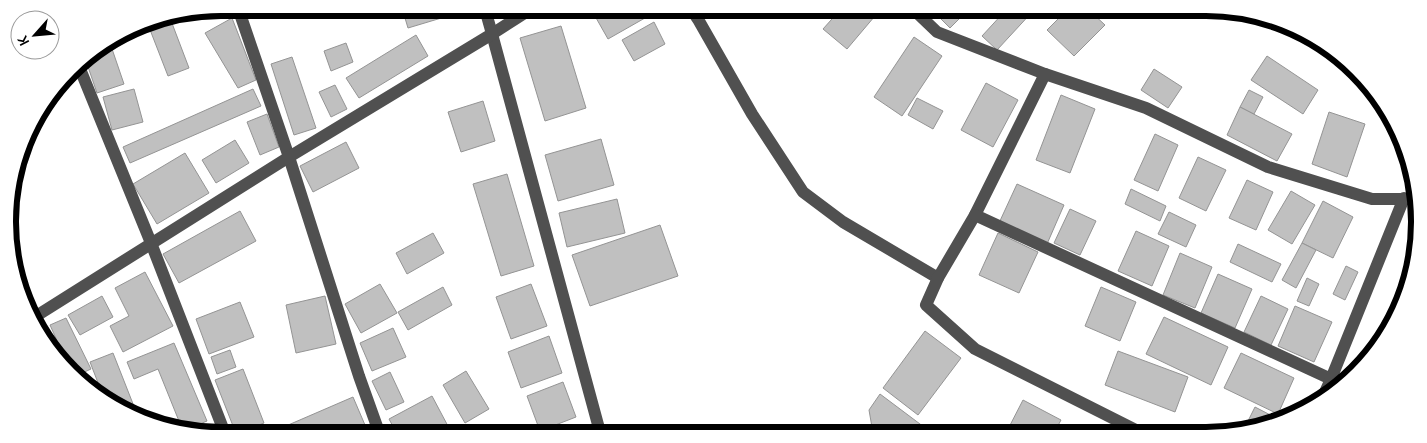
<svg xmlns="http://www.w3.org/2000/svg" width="1427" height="443" viewBox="0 0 1427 443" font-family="Cabin,sans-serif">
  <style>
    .building { fill: #c0c0c0; stroke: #949494 }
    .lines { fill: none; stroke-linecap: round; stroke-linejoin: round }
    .minor { stroke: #505050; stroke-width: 12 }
    .rim { fill: none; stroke: #000; stroke-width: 6 }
  </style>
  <rect width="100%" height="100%" fill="#fff"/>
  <!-- building -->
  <g class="building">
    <path d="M402,8L468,9V10L408,28Z"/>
    <path d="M591,9H649L652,14L608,39Z"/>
    <path d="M840,10H880L847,49L823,29Z"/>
    <path d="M932,10L962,11L965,13L950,28Z"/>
    <path d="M1005,11H1033L997,50L982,36Z"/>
    <path d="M1066,11H1090L1105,25L1074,56L1047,30Z"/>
    <path d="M170,18L189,68L168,76L147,22Z"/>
    <path d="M232,18L256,80L238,88L205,33Z"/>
    <path d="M654,22L665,44L634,61L622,40Z"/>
    <path d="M561,26L586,108L545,121L520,38Z"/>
    <path d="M416,35L428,56L359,98L346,78Z"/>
    <path d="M914,37L942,56L902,116L874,97Z"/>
    <path d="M110,43L124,84L97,93L85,58Z"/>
    <path d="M346,43L353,62L331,71L324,51Z"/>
    <path d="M1267,56L1318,90L1303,114L1251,80Z"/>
    <path d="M292,57L316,128L294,135L271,64Z"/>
    <path d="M1154,69L1182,87L1168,108L1141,90Z"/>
    <path d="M986,83L1018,100L993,147L961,130Z"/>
    <path d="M335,85L347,109L331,117L319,92Z"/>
    <path d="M134,89L143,122L112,130L103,97Z"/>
    <path d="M253,89L261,106L130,163L123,147Z"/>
    <path d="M1249,90L1263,97L1254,114L1240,107Z"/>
    <path d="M1061,95L1095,109L1070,173L1036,160Z"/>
    <path d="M917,98L943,111L933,129L908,115Z"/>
    <path d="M483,101L495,141L461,152L448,112Z"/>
    <path d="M1240,107L1292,134L1277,161L1227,135Z"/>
    <path d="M1329,112L1365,124L1347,177L1312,164Z"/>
    <path d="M267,114L279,147L260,155L247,122Z"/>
    <path d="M1155,134L1178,145L1158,191L1134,180Z"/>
    <path d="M601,139L614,185L558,201L545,155Z"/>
    <path d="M235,140L249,163L216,183L202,160Z"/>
    <path d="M346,142L359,168L313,192L300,166Z"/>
    <path d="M185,153L209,193L157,224L133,184Z"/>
    <path d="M1198,157L1226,170L1206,211L1179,198Z"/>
    <path d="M507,174L534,266L501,276L473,184Z"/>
    <path d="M1247,180L1273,192L1256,230L1229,218Z"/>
    <path d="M1017,184L1064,205L1047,244L999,223Z"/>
    <path d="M1131,189L1166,206L1160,221L1125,204Z"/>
    <path d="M1291,191L1315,205L1292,244L1268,230Z"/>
    <path d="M617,199L625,233L567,247L559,213Z"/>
    <path d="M1323,201L1353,217L1333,258L1302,243Z"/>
    <path d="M1070,209L1096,221L1080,255L1054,243Z"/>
    <path d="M240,211L256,241L179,283L163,254Z"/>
    <path d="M1169,212L1196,225L1186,247L1158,234Z"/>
    <path d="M660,225L678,276L590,306L572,255Z"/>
    <path d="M1136,231L1169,246L1152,286L1118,271Z"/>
    <path d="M433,233L444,253L407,274L396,253Z"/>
    <path d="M998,233L1038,252L1019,293L979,275Z"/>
    <path d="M1302,243L1316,250L1296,288L1282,280Z"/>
    <path d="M1238,244L1281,264L1272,282L1230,262Z"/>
    <path d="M1180,253L1212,267L1195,308L1163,295Z"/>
    <path d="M1346,266L1358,272L1345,300L1333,294Z"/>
    <path d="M145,272L173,326L123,352L110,326L129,316L115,288Z"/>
    <path d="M1218,274L1252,289L1235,328L1201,313Z"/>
    <path d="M1307,278L1319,284L1309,306L1297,301Z"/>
    <path d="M380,284L397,313L361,333L345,304Z"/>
    <path d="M531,284L547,326L511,339L496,297Z"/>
    <path d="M443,287L452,305L408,330L398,312Z"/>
    <path d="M1101,287L1136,302L1120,341L1085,326Z"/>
    <path d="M102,296L113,317L80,335L68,315Z"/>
    <path d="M325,296L336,344L296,353L286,305Z"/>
    <path d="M1261,296L1288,309L1271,345L1244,332Z"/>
    <path d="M240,302L254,337L209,354L196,319Z"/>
    <path d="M1295,306L1332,322L1314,362L1278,346Z"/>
    <path d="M1164,317L1228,347L1211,385L1146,354Z"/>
    <path d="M66,318L91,369L78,375L68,365L50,325Z"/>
    <path d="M393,328L406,357L372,371L360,343Z"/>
    <path d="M925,331L961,358L918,415L883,388Z"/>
    <path d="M549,336L562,373L521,388L508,352Z"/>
    <path d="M174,343L207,421L183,431L158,369L134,379L127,362Z"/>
    <path d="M230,350L236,367L217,374L211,357Z"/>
    <path d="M1118,351L1188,377L1175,412L1105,385Z"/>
    <path d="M113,353L137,414L105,401L90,362Z"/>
    <path d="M1241,353L1294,378L1278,414L1224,388Z"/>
    <path d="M243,369L264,423L244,431H235L215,380Z"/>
    <path d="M466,371L489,409L465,423L443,385Z"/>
    <path d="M390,372L404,402L386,410L372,381Z"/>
    <path d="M563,382L576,417L540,431L527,396Z"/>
    <path d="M880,394L932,433H873L869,410Z"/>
    <path d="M432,396L449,428L442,432H396L389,419Z"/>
    <path d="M353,397L368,432H272Z"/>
    <path d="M1023,400L1061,420L1054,433H1006Z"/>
    <path d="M1255,407L1280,420L1243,431Z"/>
  </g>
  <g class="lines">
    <!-- minor -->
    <g class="minor">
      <path d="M238,8L289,157L359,376L379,432"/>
      <path d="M531,9L492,34L600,432"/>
      <path d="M691,9L699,21L752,114L803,192L843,222L938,278"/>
      <path d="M914,10L937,32L1045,74L1146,108L1268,167L1372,199H1415"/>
      <path d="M78,64L151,243L224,431"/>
      <path d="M1045,74L975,215L938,278L926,305L975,349L1142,433"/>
      <path d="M975,215L1331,379"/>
      <path d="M33,318L289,157L492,34L485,9"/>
      <path d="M1322,399L1331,379L1404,198"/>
    </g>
  </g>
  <!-- crop -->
  <path d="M0 0H1427V443H0ZM221 16H1206A205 205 0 0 1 1411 221V222A205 205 0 0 1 1206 427H221A205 205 0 0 1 16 222V221A205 205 0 0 1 221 16Z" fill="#fff" fill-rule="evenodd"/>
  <path class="rim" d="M221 16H1206A205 205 0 0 1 1411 221V222A205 205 0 0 1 1206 427H221A205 205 0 0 1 16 222V221A205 205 0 0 1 221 16Z"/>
  <!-- north arrow -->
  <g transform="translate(35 35) rotate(243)"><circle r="24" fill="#ffffff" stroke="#999999"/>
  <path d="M0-4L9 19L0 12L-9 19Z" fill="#000000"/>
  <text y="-8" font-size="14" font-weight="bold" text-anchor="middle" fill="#000000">K</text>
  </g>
</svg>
